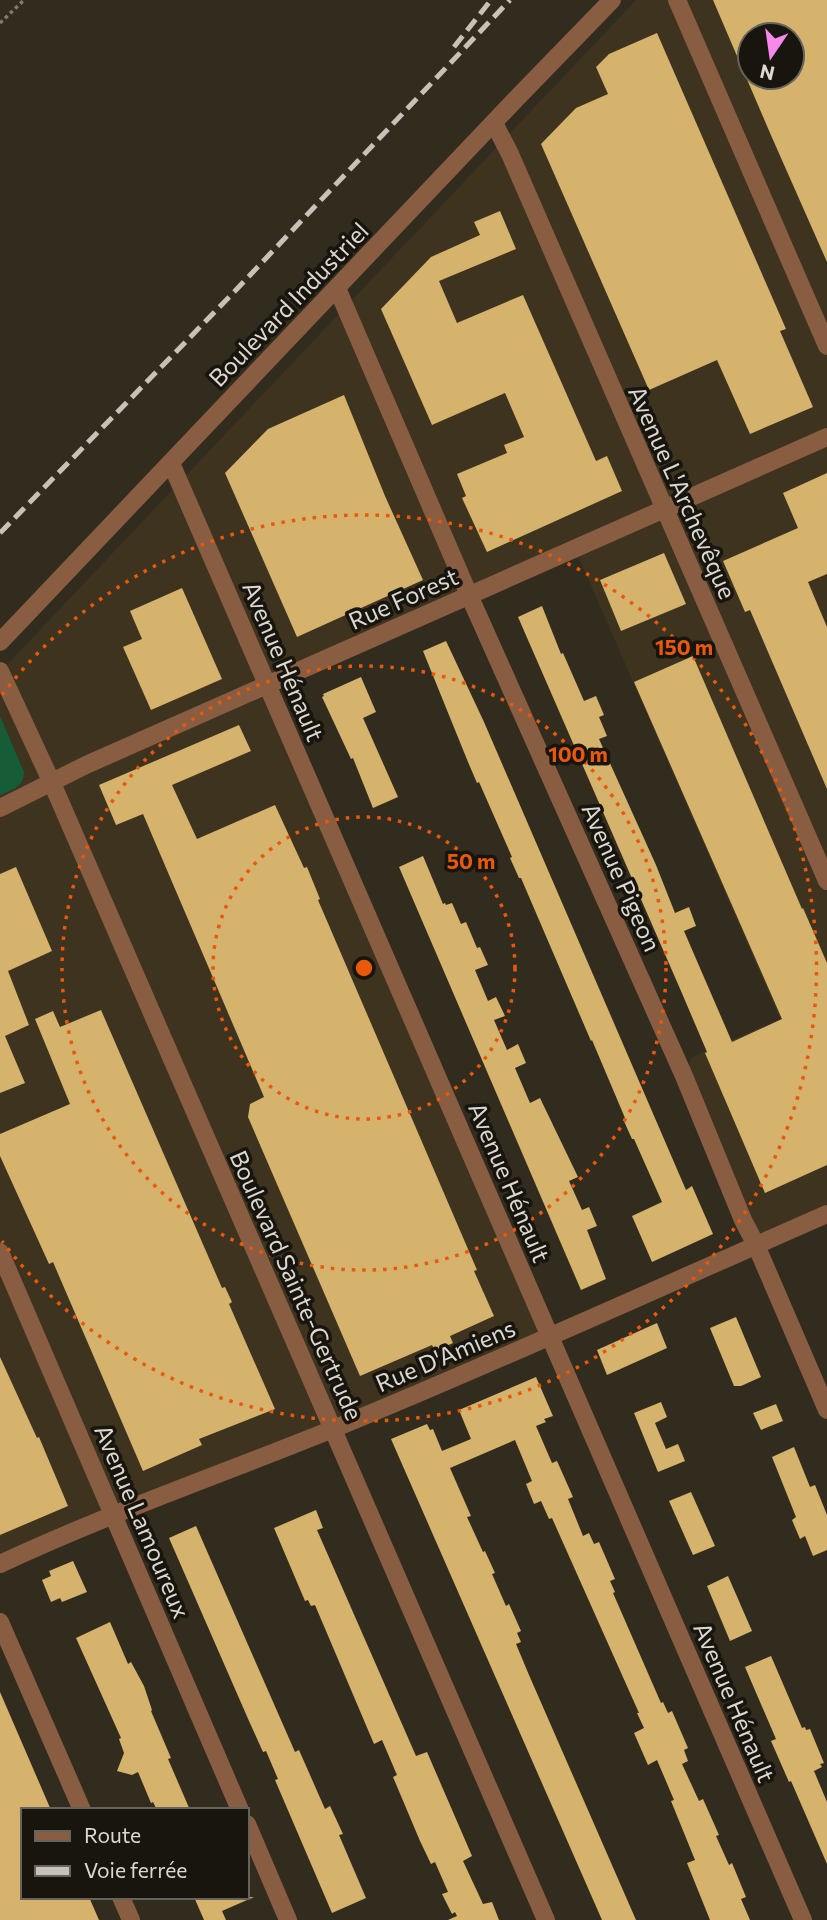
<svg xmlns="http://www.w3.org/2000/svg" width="827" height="1920" viewBox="0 0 827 1920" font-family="Commissioner,sans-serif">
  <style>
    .built { fill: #3d331f; fill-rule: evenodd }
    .green { fill: #155c37 }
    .building { fill: #d5b36d; fill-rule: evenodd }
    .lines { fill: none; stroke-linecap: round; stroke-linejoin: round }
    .path { stroke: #817b70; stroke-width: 3.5; stroke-dasharray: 3.5 3.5; stroke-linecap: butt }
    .minor { stroke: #895d41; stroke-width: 18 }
    .tertiary { stroke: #895d41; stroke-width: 18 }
    .rail { stroke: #c7c2b9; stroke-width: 5; stroke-dasharray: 14 7; stroke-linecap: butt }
    .ring { fill: none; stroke: #e8590c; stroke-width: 3.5; stroke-dasharray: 3.5 7 }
    .labels { text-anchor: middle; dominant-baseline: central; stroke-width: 7; stroke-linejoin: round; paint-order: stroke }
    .street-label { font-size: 24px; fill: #ddd8d0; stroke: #17150e }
    .centre { fill: #e8590c; stroke: #17150e; stroke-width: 3.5 }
    .ring-label { font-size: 21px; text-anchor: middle; font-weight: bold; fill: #e8590c; stroke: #17150e; stroke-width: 7; stroke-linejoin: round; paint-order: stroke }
  </style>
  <rect width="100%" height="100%" fill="#322c1e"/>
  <!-- built -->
  <path class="built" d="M636,0H827V1214L756,1245L684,1076L692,1057L780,1019L575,549L268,686L550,1337L0,1565V672ZM750,35H792V77H750Z"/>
  <!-- green -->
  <path class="green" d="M0,716L24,772C24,787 12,790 0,795Z"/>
  <!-- building -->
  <g class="building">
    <path d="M713,0H827V262L770,133ZM750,35H792V77H750Z"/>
    <path d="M657,33L786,329L780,331L813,407L750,434L717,360L649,390L541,144L576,108L608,94L596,67L609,54Z"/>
    <path d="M500,211L516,249L439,281L457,323L523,295L596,461L607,456L622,491L487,552L462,498L466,496L457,474L507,453L504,445L524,437L505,393L432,425L381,309L431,257L480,235L474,222Z"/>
    <path d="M344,395L385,496L423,580L297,637L225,473L268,429Z"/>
    <path d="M827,473V574L808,582L827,627V789L750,610L745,612L723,561L798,528L783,493Z"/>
    <path d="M664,553L686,604L621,631L600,580Z"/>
    <path d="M182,588L222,679L151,710L123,647L142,639L130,611Z"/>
    <path d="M542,606L561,654L563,653L584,701L596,696L604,715L599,717L607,736L599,739L656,865L675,913L689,907L696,926L684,931L732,1042L782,1019L634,682L693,656L802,909L803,908L827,963V1165L765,1193L705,1053L707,1052L681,991L518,617Z"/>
    <path d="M446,641L484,722L686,1190L692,1186L713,1234L652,1262L632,1216L662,1202L634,1139H632L623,1119L625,1118L592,1040L591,1041L521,878H519L510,858L512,857L479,782L477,783L468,762L423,651Z"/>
    <path d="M361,677L376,712L363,718L398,797L373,808L353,758L351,759L322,697L324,696L323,694Z"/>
    <path d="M239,725L251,751L172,785L197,839L275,805L304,868L307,867L320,899L318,900L477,1270L474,1271L494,1316L450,1336L453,1343L435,1351L432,1345L360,1376L248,1117L250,1104L264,1097L143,814L116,825L99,785Z"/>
    <path d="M423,856L443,904L445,903L446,905L452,903L461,924L466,922L477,948L480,947L488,965L475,970L488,1001L496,997L505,1016L494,1020L507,1050L518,1044L526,1063L515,1068L530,1103L540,1098L578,1177L569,1181L582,1210L589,1207L597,1226L587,1230L606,1279L581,1290L399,867Z"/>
    <path d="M16,867L52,951L8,971L29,1025L5,1036L25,1083L0,1093V874Z"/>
    <path d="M101,1010L222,1288L225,1287L232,1302L229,1304L275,1409L199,1439L202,1445L143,1471L53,1262L49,1264L0,1156V1134L70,1104L35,1019L53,1011L60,1027Z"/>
    <path d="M736,1317L761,1377L741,1386H734L710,1328Z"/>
    <path d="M657,1323L667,1348L607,1375L597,1350Z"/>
    <path d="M0,1357L37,1438L39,1437L68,1506L0,1535Z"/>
    <path d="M536,1377L553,1416L544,1419L546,1422L536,1426L552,1463L557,1461L573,1497L568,1499L583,1536L589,1533L594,1544L599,1542L615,1579L610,1581L615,1592L613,1593L661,1703L663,1702L668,1713L672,1711L688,1748L684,1750L688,1761L682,1764L699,1801L703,1799L719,1835L716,1836L729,1865L732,1863L746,1897L741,1899L750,1920H710L687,1863L695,1860L671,1801L674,1800L657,1760L648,1765L634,1733L644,1728L637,1713H639L552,1518L549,1519L541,1501L534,1504L526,1484L532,1481L515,1440L450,1468L471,1516L467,1517L483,1552L485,1551L495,1573L492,1574L506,1606L509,1604L521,1631L517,1633L521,1642L516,1644L529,1675L636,1920H602L391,1439L427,1424L430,1430L433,1429L442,1451L471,1439L459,1410Z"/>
    <path d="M661,1402L667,1417L655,1423L666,1449L678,1444L685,1461L658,1472L634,1413Z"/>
    <path d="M776,1404L783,1421L761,1430L753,1413Z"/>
    <path d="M794,1447L810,1487L815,1485L827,1515V1550L813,1556L805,1536L800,1539L792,1520L796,1517L772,1457Z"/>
    <path d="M691,1492L715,1546L693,1555L669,1501Z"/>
    <path d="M316,1510L323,1528L317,1530L416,1756L427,1752L472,1856L463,1861L483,1904L492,1902L499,1920H448L457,1916L455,1912L452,1914L442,1894L448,1892L435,1862L431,1864L420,1841L393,1777L397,1775L382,1740L374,1744L315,1605L311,1606L308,1600L305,1601L274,1528Z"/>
    <path d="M196,1526L295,1752L299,1750L325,1809L330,1806L343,1834L339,1835L366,1898L332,1913L275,1780L278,1779L266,1751L263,1752L249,1721L169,1538Z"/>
    <path d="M73,1561L87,1592L62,1602L60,1598L51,1602L42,1580L51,1576L49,1571Z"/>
    <path d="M728,1576L752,1631L730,1641L707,1586Z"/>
    <path d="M110,1622L128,1664L131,1662L144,1686L152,1710L151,1711L171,1758L168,1759L190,1810H157L153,1802L151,1803L138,1772L132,1775L117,1771L124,1753L119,1739L121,1738L76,1638Z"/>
    <path d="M771,1656L802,1728L805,1727L806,1730L810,1729L824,1763L820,1764L822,1767L814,1771L827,1802V1864L791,1781L789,1782L771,1741L776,1739L745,1667Z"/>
    <path d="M0,1692L51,1810H23V1897H89L99,1920H0Z"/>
    <path d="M194,1897H254L222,1911L226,1920H204Z"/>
  </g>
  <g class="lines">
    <!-- path -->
    <path class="path" d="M0,23L24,0"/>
    <!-- minor -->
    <g class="minor">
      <path d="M677,0L827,346"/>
      <path d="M494,123L510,154L827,881"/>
      <path d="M337,288L469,595L684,1076L743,1220L756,1245L827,1410"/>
      <path d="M171,463L803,1920"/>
      <path d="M0,671L52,783L546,1920"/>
      <path d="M0,808L86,765L827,437"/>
      <path d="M0,1252L240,1810"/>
      <path d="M0,1564C109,1513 222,1474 333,1429C499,1361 663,1286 827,1214"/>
      <path d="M0,1622L82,1810"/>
      <path d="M247,1824L288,1920"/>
      <path d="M121,1897L131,1920"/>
    </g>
    <!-- tertiary -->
    <path class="tertiary" d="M0,642L515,100L612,0"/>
    <!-- rail -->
    <g class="rail">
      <path d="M454,47L491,0"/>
      <path d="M0,533L235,291L510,0"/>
    </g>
  </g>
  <!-- distance rings -->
  <g class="ring">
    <circle cx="364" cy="968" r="151"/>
    <circle cx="364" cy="968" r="302"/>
    <path d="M2 695A453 453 0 1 1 2 1241"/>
  </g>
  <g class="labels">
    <!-- street labels -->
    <g class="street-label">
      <text transform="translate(288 304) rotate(-46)">Boulevard Industriel</text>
      <text transform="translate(683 492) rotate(66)">Avenue L'Archevêque</text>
      <text transform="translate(403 598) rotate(-24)">Rue Forest</text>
      <text transform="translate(284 661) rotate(67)">Avenue Hénault</text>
      <text transform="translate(622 877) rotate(66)">Avenue Pigeon</text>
      <text transform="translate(510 1182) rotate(67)">Avenue Hénault</text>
      <text transform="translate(297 1285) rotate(66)">Boulevard Sainte-Gertrude</text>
      <text transform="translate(445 1355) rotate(-23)">Rue D'Amiens</text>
      <text transform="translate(143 1521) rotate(67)">Avenue Lamoureux</text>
      <text transform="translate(735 1702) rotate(67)">Avenue Hénault</text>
    </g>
  </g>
  <circle cx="364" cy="968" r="10" class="centre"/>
  <g class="ring-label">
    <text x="684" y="655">150 m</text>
    <text x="578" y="762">100 m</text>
    <text x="471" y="869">50 m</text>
  </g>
  <!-- legend -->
  <rect x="21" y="1808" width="228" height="91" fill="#17150e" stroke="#66635c" stroke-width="2"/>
  <rect x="35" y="1831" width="35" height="10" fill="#895d41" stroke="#66635c" stroke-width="2"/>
  <text x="84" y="1843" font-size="21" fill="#ddd8d0">Route</text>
  <rect x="35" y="1866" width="35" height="10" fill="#c7c2b9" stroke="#66635c" stroke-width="2"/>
  <text x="84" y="1878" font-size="21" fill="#ddd8d0">Voie ferrée</text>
  <!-- north arrow -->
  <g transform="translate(771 56) rotate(193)"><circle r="33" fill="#17150e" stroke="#66635c" stroke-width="2"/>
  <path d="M0-5L12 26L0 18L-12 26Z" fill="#f788ec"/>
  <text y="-10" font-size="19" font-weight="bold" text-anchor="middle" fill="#ddd8d0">N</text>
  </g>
</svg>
